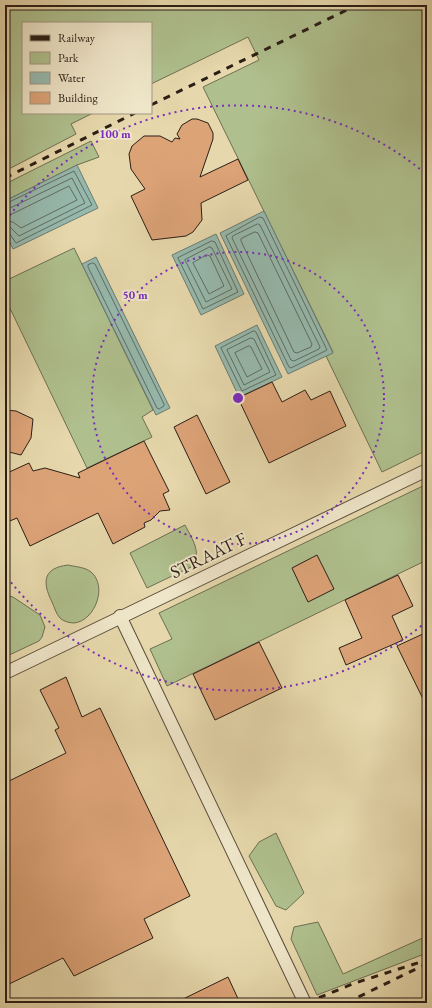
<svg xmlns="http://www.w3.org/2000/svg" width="432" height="1008" viewBox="0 0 432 1008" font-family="'EB Garamond',serif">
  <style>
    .green { fill: #afc08e; stroke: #6d6f52 }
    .water { fill: #96b9ad; stroke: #6b7b71 }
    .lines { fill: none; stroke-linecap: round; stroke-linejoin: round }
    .shore { stroke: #606c62; stroke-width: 1 }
    .building { fill: #dca377; stroke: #2b1e16 }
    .service-casing { stroke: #5a4c3c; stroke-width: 14 }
    .service { stroke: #efe6c9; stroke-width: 12 }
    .rail { stroke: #2b1e16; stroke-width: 3; stroke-dasharray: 7 7; stroke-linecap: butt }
    .ring { fill: none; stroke: #7b2cbf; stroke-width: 2; stroke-dasharray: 2 4 }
    .labels { text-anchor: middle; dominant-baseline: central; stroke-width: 4; stroke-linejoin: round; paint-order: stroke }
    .street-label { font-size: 18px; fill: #2b1e16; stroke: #efe6c9 }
    .centre { fill: #7b2cbf; stroke: #efe6c9; stroke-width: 2 }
    .ring-label { font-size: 12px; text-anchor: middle; font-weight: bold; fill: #7b2cbf; stroke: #efe6c9; stroke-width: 4; stroke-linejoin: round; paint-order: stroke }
  </style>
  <rect width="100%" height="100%" fill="#e6d8ac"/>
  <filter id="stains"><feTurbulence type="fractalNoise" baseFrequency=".005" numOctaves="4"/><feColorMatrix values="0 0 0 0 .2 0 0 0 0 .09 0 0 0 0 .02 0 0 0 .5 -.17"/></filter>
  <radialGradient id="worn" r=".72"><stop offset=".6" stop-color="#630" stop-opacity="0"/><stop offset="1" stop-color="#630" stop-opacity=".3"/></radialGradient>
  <!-- green -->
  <g class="green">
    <path d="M5,5H427V450L382,472L326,356L333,352L203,87L259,60L248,37L151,84V23H23V113H93L71,124L76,134L5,171Z"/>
    <path d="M91,141L99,157L77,165L5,201V184Z"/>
    <path d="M74,248L153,410L142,417L152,437L87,468L5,298V281Z"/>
    <path d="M427,484V560L167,686L150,649L172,639L159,613Z"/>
    <path d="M185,525C192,539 203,553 191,567L147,588L130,553Z"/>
    <path d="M68,565C76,567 85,567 91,572C108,586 95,621 74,623C69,623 63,621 60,618C56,614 54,606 52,602C42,582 43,568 68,565Z"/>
    <path d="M5,595L13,597L40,615L45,627L42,637L39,641L5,657Z"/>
    <path d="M276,833L304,893L286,910L276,906L249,856L259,842Z"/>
    <path d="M318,922L343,974L427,936V953L317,995L291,939L294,927Z"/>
  </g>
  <!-- water -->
  <g class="water">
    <path d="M77,165L98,208L13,249L5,232V201Z"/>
    <path d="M264,211L333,353L288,374L220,233Z"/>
    <path d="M216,234L244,294L201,315L172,255Z"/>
    <path d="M96,257L170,408L156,415L82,264Z"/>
    <path d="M257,325L282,377L239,397L215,346Z"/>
  </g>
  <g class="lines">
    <!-- shore -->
    <g class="shore">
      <path d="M5,204L74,171L92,205L16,243L9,233L5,232"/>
      <path d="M5,209L10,208L72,178L85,203L19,236L11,228L5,227"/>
      <path d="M5,215L12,214L69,186L77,200L21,228L13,222L5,221"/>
      <path d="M260,217L263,218L327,350L291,368L289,367L226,236Z"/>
      <path d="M258,224L260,225L320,347L319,349L294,361L291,360L232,238L233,236Z"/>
      <path d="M255,232L258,233L312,344L311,347L297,353L294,352L241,241V239Z"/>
      <path d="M212,241L215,242L238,292L203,309L178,258Z"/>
      <path d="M210,247L212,248L232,289L206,302L185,260Z"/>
      <path d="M207,255L210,256L224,286L209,294L193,263Z"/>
      <path d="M93,263L95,264L164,404V406L159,409L157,408L88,267V265Z"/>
      <path d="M254,331L256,332L276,375L242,391L221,348Z"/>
      <path d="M251,338L254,339L270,372L244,385L227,350Z"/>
      <path d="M249,346L251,347L262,369L247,377L235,353Z"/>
    </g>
  </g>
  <!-- building -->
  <g class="building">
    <path d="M192,119H197L208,123L213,133V139L200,177L238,159L248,180L201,203L202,220L193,232L186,236L152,240L131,196L145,189L131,169L129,154L132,146L144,136H160L172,142L175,138L180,139L177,134L182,125Z"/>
    <path d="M272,382L282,402L305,390L311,400L330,391L346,426L269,463L238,398Z"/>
    <path d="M5,410L16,411L33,419L31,438L21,455L5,451Z"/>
    <path d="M197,415L230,482L206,494L174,427Z"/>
    <path d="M144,441L169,491L163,494L170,510L160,511L151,520L144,523L145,527L113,544L98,513L30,546L17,518L5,523V474L29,463L33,471L45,468L80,478L78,473Z"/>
    <path d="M317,555L334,589L308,602L292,568Z"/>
    <path d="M398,575L413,606L392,616L403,640L346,665L339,648L362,638L345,600Z"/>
    <path d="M427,632V707L397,646Z"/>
    <path d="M259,642L282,688L215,720L193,674Z"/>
    <path d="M66,677L82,717L100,708L190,896L144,919L153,938L74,976L63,958L5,986V783L66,753L55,730L59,728L40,690Z"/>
    <path d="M228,977L240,1003H175Z"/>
  </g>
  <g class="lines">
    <defs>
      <g id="service">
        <path d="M120,616L305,1003"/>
        <path d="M5,673L427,470"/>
      </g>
    </defs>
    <!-- service casing -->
    <use href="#service" class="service-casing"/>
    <!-- service -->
    <use href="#service" class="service"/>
    <!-- rail -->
    <g class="rail">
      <path d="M151,105L357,5"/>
      <path d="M5,178L135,113"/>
      <path d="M306,1003L355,983L427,960"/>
      <path d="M346,1003L422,966"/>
    </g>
  </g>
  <!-- distance rings -->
  <g class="ring">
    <circle cx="238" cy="398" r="146"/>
    <path d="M426 622A292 292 0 0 1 6 576M6 220A292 292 0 0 1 426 174"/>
  </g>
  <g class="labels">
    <!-- street labels -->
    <g class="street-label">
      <text transform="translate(208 555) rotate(-26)">STRAAT F</text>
    </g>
  </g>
  <circle cx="238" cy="398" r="6" class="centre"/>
  <g class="ring-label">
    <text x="115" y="138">100 m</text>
    <text x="135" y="299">50 m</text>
  </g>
  <!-- margin -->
  <rect width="432" height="1008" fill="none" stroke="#e6d8ac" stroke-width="20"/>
  <rect x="6" y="6" width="420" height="996" fill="none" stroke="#2b1e16" stroke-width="2"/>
  <rect x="10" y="10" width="412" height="988" fill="none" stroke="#2b1e16"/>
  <!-- legend -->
  <rect x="22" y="22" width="130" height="92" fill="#efe6c9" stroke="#a19681"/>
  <rect x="30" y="35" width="20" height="6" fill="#2b1e16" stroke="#a19681"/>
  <text x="58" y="42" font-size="12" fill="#2b1e16">Railway</text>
  <rect x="30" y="52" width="20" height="12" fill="#afc08e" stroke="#a19681"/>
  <text x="58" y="62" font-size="12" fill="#2b1e16">Park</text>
  <rect x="30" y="72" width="20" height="12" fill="#96b9ad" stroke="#a19681"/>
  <text x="58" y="82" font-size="12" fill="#2b1e16">Water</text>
  <rect x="30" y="92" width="20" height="12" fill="#dca377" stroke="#a19681"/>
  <text x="58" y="102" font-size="12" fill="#2b1e16">Building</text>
  <rect width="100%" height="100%" filter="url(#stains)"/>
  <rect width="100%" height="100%" fill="url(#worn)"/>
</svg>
